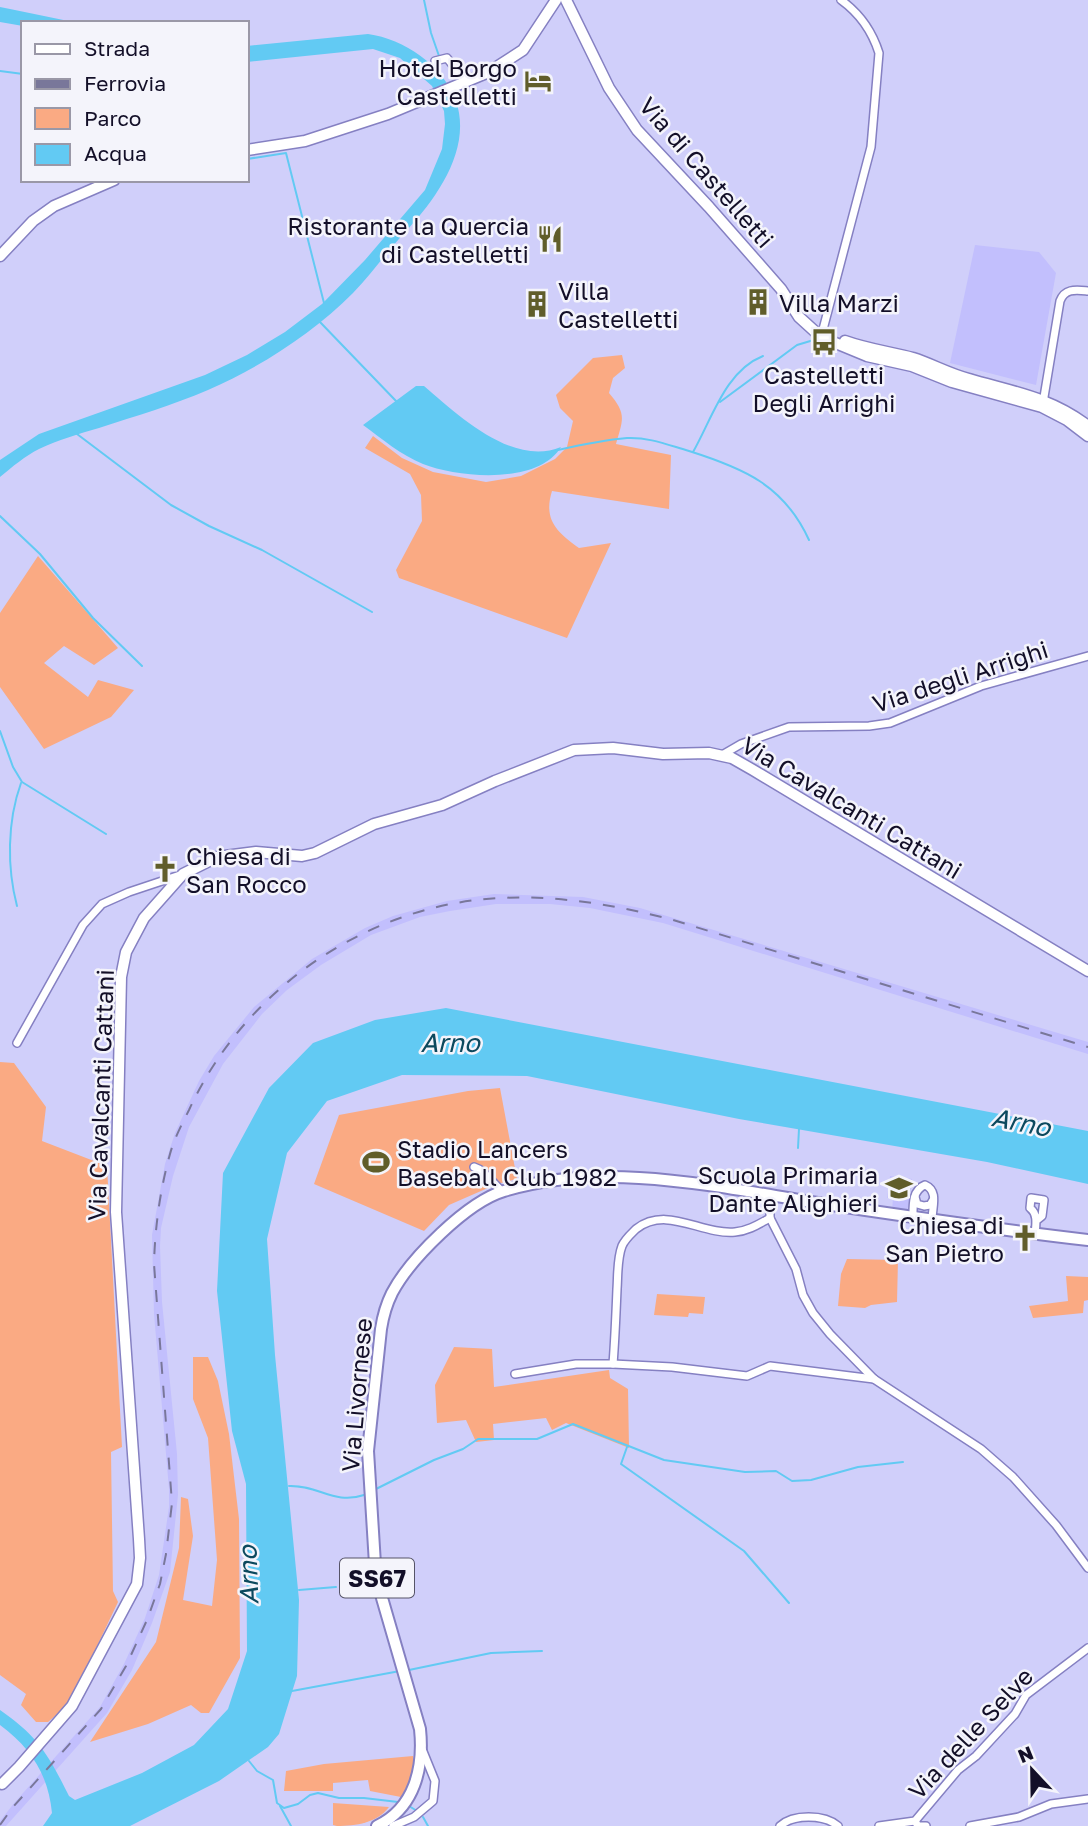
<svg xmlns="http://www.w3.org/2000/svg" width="1088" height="1826" viewBox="0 0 1088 1826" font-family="'Golos Text',sans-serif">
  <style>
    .built { fill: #c2bffd }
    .green { fill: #faaa83 }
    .water { fill: #62caf3 }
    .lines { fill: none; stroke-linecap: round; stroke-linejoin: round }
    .stream { stroke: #62caf3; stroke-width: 2 }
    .street-casing { stroke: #8580c2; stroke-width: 10 }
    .secondary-casing { stroke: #8580c2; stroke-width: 13 }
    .primary-casing { stroke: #8580c2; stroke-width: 14 }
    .street { stroke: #fff; stroke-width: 7 }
    .secondary { stroke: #fff; stroke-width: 10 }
    .primary { stroke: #fff; stroke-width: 10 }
    .rail { stroke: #79779a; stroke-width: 2; stroke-dasharray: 12 12; stroke-linecap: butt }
    .labels { text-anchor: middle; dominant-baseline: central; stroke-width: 5; stroke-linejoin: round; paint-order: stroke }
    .shield { fill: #f4f4fb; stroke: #565467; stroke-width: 2 }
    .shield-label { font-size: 23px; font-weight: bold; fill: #130f28 }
    .poi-label { font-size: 24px; fill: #130f28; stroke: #f4f4fb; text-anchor: end }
    .street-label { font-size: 24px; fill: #130f28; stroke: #f4f4fb }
    .water-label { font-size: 26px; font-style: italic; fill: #0c495e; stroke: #f4f4fb }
  </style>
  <rect width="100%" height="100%" fill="#d0cffa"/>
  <!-- built -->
  <g class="built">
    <path d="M975,245L1039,252L1056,273L1036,385L950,363Z"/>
    <path d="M494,894L583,897L640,908L1088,1042V1054L663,923L590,908L550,904H496L450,911L420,917L371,935L321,965L287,990L262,1014L223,1064L189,1127L173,1176L161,1228L160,1246L162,1302L177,1454L178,1495L170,1572L152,1623L132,1670L107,1713L6,1826H0V1821L15,1802L100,1707L124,1664L145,1618L159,1575L169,1507V1489L154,1314L152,1235L165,1164L175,1133L199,1081L214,1056L254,1007L312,959L365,928L393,916L447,901Z"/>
    <path d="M890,1176L912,1179L907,1213L892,1211L893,1198H887Z"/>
  </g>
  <!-- green -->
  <g class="green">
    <path d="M622,355L625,368L613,378L609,393C627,414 623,419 616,444L671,455L669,509L552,491C543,520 557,532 579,548L611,543L567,638L399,578L396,570L422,521L421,495L410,474L365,448L373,436L402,458L433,472L486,482L521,476L555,459L567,447L573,421L560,408L556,395L593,358Z"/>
    <path d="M38,556L118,648L94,665L64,646L44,663L88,697L98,680L134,690L111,717L44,749L0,687V613Z"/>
    <path d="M0,1062L14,1063L46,1107L42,1141L107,1166L122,1447L111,1452L113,1591L118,1602L70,1703L48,1722H36L21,1705L26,1694L0,1675Z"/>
    <path d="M500,1088L517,1179L497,1184L449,1205L424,1231L314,1184L339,1115L468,1091Z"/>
    <path d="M847,1259L898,1260L897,1302L871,1305L865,1308L838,1306L841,1274Z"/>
    <path d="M1066,1276L1088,1277V1300L1084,1301L1083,1313L1033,1318L1029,1306L1068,1301Z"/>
    <path d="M657,1294L705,1297L703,1314L689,1313L688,1317L654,1315Z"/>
    <path d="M454,1347L492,1349L494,1387L609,1370L610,1378L628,1389L629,1448L566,1423L552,1430L546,1418L493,1424L494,1440L476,1442L466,1420L437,1423L435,1385Z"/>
    <path d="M193,1357H208L218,1381L229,1434L239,1519L240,1658L209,1713H201L191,1705L148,1724L90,1742L156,1642L179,1548L181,1497L188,1499L193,1536L183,1600L212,1606L217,1560L208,1438L193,1399Z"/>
    <path d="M413,1756C415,1772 409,1783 401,1797L370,1791L368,1780L333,1783V1791H284L286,1771L324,1764Z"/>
    <path d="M333,1803L389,1807C377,1823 356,1826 337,1826L333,1825Z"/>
  </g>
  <!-- water -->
  <g class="water">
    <path d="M0,7L10,9L78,23H23V26L0,22Z"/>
    <path d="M368,34C404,39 443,65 456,101C472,148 438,196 408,229C389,249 373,272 353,293C313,333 261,367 208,390C173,405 136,416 99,428C78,434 58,440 39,449C25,456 12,467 0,477V460L39,434L205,375L247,355L285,332L322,304L365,260L425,190L442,149L445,124L444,111L432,86L400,58L373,49L247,62V46Z"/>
    <path d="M416,386H424C459,416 513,467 561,447C538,485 459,478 423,464C401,455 382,439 363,425Z"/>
    <path d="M446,1008L1088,1131V1184L987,1162L739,1119L527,1076L402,1075L327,1101L287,1153L267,1239L275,1355L299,1600L297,1676L279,1734L268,1747L219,1781L130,1826H43L52,1813C48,1774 31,1748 0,1725V1710C38,1736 49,1756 69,1796L75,1800L142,1773L194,1745L228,1709L247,1651L246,1484L232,1431L217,1291L223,1173L269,1088L313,1043L375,1020Z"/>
  </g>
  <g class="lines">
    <!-- stream -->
    <g class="stream">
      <path d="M424,0L431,33L439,56"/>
      <path d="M440,62V77"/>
      <path d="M0,71L23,74"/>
      <path d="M247,159L286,153L324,303"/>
      <path d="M319,321L397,402"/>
      <path d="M720,402L797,345L817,339"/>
      <path d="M77,434L171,505L209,526L262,550L372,612"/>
      <path d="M558,450C580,445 604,440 627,438C649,437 668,445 689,451C743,468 784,485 809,540"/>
      <path d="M693,452C712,419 725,371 763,356"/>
      <path d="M0,516L40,554L93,618L142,666"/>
      <path d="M0,731L13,767L22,782L106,834"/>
      <path d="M17,906C7,868 7,822 21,783"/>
      <path d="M798,1148L799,1129"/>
      <path d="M627,1447L621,1464L744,1551L789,1603"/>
      <path d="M289,1486C319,1485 334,1505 364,1495"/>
      <path d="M376,1489L434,1460L463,1449L478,1439H537L573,1424L664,1460L745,1472L776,1471L792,1481L811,1480L858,1467L903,1462"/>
      <path d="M299,1590L336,1587"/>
      <path d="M409,1670L491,1653L542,1651"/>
      <path d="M292,1691L400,1671"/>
      <path d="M249,1761L257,1771L273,1780L277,1803L284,1808L298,1804L310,1795L318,1793L339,1798H364L398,1802"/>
      <path d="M280,1806L291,1826"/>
      <path d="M409,1806L417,1811"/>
      <path d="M423,1817L428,1826"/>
    </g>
    <defs>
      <g id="street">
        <path d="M435,61L447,58L466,82"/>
        <path d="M821,337L871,147L879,53C872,31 859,13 841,0"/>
        <path d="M1043,403L1060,301C1065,288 1076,290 1088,291"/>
        <path d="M722,755L741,744L789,727L869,726L890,723L981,686L1088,656"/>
        <path d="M17,1043L83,925L102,904L129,892L183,874"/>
        <path d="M474,1167C485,1170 493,1184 503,1192"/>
        <path d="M770,1195V1218L796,1269L803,1295L813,1313L830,1334L874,1379L981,1449L1013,1477L1056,1525L1088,1568"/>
        <path d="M915,1197L917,1204L924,1206L930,1205L933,1200"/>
        <path d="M913,1217C913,1206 912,1190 925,1185C939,1191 932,1207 932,1220"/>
        <path d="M1035,1234C1036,1224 1038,1214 1030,1208L1031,1198L1044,1200L1042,1216L1037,1220"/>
        <path d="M613,1364C615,1339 616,1314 617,1289C618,1275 617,1259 622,1246C625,1239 631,1234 636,1229C667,1205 701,1235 735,1232C748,1231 759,1224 770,1218"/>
        <path d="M515,1374L576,1364H613L672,1367L747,1376L770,1366L874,1379"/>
        <path d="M915,1821L918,1826H926"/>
        <path d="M393,1826L414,1817L433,1801L435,1781L422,1749"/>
        <path d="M780,1826C793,1814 824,1814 838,1826"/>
        <path d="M879,1826L915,1821L958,1770L976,1756L1015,1714L1026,1695L1088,1648"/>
        <path d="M970,1826L1019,1817L1051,1804L1088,1799"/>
      </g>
      <g id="secondary">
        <path d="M566,0L609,88L637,130L709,207L781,289L799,317L821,337L867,356L912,366L952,382L1042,407L1067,420L1088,436"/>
        <path d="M247,150L305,141L388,114L489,72L523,50L556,0"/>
        <path d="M0,256L33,221L54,206L114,180"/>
        <path d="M845,341C867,349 890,352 913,358C932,364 949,374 969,379C1013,392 1050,397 1088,426"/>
        <path d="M2,1784L19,1767L72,1706L137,1584L140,1558L139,1539L116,1212L121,977L126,952L144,918L183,874L217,857L256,852L302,856L315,853L374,824L442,805L495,781L574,750L613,748L663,754L709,753L732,758L753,770L1088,971"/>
      </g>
      <path id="primary" d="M377,1826C415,1808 424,1767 420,1729L382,1598L375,1564L368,1451L381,1329C383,1316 386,1305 392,1293C410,1259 467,1202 504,1191C607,1160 721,1188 825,1204C912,1217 1000,1230 1088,1240"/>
    </defs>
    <!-- street casing -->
    <use href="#street" class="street-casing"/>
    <!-- secondary casing -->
    <use href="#secondary" class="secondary-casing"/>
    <!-- primary casing -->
    <use href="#primary" class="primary-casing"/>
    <!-- street -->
    <use href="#street" class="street"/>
    <!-- secondary -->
    <use href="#secondary" class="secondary"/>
    <!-- primary -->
    <use href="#primary" class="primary"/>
    <!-- rail -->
    <path class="rail" d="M0,1825L13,1807L101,1709L126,1666L147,1620L160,1584L166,1554L172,1503L154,1264C155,1227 160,1190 170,1154C174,1139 182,1124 189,1110C244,990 366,905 499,898C558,895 616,905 673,920L1088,1047"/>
  </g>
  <!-- icons -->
  <defs>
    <symbol id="hotel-bare" viewBox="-9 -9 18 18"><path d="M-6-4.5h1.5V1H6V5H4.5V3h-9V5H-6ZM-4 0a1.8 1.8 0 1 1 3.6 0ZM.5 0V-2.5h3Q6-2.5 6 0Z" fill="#605d2a" stroke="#f4f4fb" stroke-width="2.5" paint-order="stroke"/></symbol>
    <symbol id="restaurant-bare" viewBox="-9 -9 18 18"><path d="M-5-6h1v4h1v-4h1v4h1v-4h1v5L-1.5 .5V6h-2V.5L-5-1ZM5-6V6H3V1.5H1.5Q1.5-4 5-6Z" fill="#605d2a" stroke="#f4f4fb" stroke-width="2.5" paint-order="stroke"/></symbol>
    <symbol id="building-bare" viewBox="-9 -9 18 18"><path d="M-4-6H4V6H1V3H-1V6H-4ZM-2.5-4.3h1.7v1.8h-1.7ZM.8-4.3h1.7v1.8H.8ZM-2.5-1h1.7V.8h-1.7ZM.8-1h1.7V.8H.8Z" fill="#605d2a" stroke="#f4f4fb" stroke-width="2.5" paint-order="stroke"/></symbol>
    <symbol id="bus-bare" viewBox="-9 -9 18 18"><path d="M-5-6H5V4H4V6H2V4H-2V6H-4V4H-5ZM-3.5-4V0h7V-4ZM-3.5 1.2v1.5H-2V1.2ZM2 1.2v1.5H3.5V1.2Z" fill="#605d2a" stroke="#f4f4fb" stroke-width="2.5" paint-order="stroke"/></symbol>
    <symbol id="church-bare" viewBox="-9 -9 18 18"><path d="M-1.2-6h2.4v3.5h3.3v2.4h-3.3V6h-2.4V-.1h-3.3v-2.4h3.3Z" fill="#605d2a" stroke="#f4f4fb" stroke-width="2.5" paint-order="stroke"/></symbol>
    <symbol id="stadium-bare" viewBox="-9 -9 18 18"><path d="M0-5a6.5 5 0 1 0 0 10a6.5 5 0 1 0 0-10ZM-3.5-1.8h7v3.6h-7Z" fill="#605d2a" stroke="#f4f4fb" stroke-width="2.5" paint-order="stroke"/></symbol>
    <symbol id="school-bare" viewBox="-9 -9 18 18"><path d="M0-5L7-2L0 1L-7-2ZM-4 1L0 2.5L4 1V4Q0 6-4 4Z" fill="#605d2a" stroke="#f4f4fb" stroke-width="2.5" paint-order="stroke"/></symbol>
  </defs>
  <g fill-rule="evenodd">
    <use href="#hotel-bare" x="519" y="62" width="38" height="38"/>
    <use href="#restaurant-bare" x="531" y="220" width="38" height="38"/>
    <use href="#building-bare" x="739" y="283" width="38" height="38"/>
    <use href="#building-bare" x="518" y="285" width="38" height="38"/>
    <use href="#bus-bare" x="805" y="323" width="38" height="38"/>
    <use href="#church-bare" x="146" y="850" width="38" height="38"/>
    <use href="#stadium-bare" x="357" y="1143" width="38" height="38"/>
    <use href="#school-bare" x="880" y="1169" width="38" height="38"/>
    <use href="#church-bare" x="1006" y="1219" width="38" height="38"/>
  </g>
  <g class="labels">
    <!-- shield labels -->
    <rect class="shield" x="340" y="1558.5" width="74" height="39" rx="5"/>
    <g class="shield-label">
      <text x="377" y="1578">SS67</text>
    </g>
    <!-- poi labels -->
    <g class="poi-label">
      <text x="517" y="67">Hotel Borgo<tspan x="517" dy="28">Castelletti</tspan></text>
      <text x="529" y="225">Ristorante la Quercia<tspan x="529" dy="28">di Castelletti</tspan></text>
      <text x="558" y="290" text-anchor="start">Villa<tspan x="558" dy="28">Castelletti</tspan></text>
      <text x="779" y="302" text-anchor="start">Villa Marzi</text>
      <text x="824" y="374" text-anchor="middle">Castelletti<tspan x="824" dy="28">Degli Arrighi</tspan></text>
      <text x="186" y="855" text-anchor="start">Chiesa di<tspan x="186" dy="28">San Rocco</tspan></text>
      <text x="397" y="1148" text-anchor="start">Stadio Lancers<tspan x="397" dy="28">Baseball Club 1982</tspan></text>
      <text x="878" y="1174">Scuola Primaria<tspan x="878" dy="28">Dante Alighieri</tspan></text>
      <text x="1004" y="1224">Chiesa di<tspan x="1004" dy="28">San Pietro</tspan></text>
    </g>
    <!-- street labels -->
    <g class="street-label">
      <text transform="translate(707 172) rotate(49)">Via di Castelletti</text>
      <text transform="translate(960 676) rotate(-18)">Via degli Arrighi</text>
      <text transform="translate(852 807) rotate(31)">Via Cavalcanti Cattani</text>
      <text transform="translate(100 1095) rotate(-88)">Via Cavalcanti Cattani</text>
      <text transform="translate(356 1395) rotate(-85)">Via Livornese</text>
      <text transform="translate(970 1733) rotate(-47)">Via delle Selve</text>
    </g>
    <!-- water labels -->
    <g class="water-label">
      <text x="450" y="1042">Arno</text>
      <text transform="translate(1021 1122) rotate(11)">Arno</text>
      <text transform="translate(248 1575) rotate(-92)">Arno</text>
    </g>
  </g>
  <!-- legend -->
  <rect x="21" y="21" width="228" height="161" fill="#f4f4fb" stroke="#9a98a7" stroke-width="2"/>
  <rect x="35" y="44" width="35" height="10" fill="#ffffff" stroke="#9a98a7" stroke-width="2"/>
  <text x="84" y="56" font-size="21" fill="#130f28">Strada</text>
  <rect x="35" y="79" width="35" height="10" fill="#79779a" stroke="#9a98a7" stroke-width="2"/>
  <text x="84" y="91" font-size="21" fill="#130f28">Ferrovia</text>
  <rect x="35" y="108" width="35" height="21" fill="#faaa83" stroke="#9a98a7" stroke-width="2"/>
  <text x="84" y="126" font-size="21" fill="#130f28">Parco</text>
  <rect x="35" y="144" width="35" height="21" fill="#62caf3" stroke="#9a98a7" stroke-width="2"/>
  <text x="84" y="161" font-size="21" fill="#130f28">Acqua</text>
  <!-- north arrow -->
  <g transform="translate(1032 1770) rotate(338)" stroke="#f4f4fb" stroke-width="5" paint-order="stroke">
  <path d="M0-5L12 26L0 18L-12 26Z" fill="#130f28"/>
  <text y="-10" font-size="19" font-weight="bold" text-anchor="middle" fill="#130f28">N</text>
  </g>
</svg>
